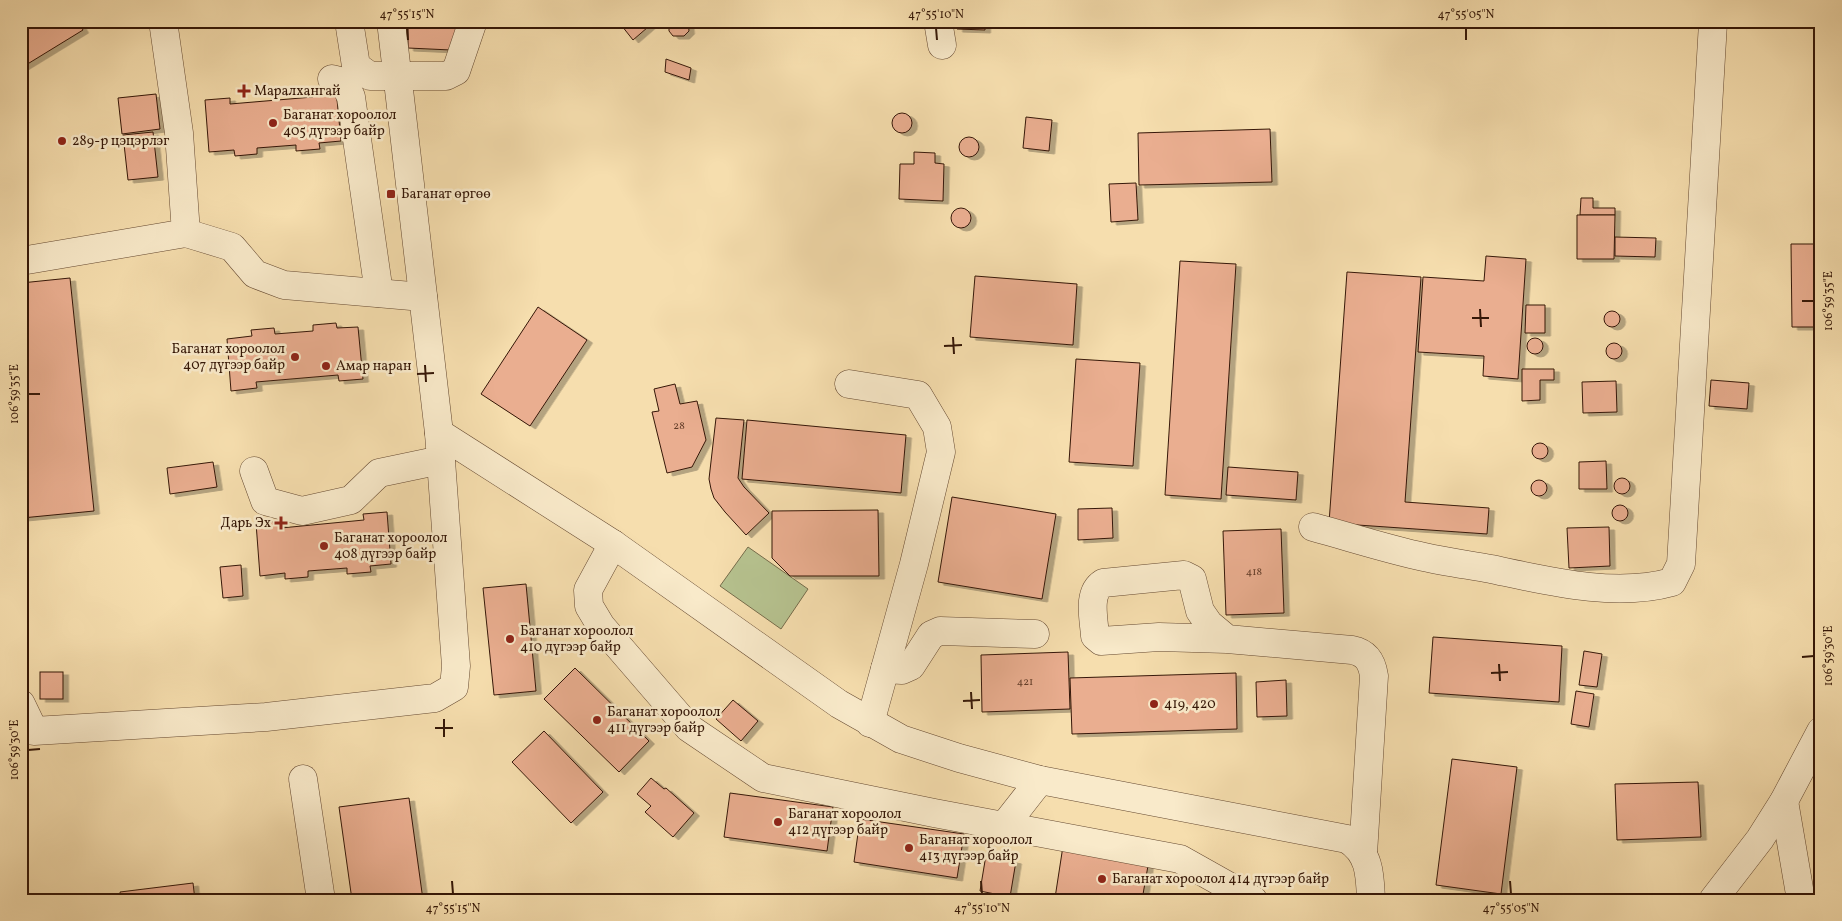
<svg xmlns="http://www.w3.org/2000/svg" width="1842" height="921" viewBox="0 0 1842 921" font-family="Vollkorn,serif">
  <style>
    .green { fill: #b6c28f; stroke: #766c4b }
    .building { fill: #eaae90; stroke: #351707; filter: url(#shadow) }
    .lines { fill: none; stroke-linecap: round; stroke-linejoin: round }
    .minor-casing { stroke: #654931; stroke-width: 29 }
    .minor { stroke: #f9eaca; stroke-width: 28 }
    .ticks { fill: none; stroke: #351707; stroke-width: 2 }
    .poi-dot { fill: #8f2418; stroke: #f9eaca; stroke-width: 2 }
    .labels { text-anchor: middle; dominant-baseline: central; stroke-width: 5; stroke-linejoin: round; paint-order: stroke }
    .number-label { font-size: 11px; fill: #623d29 }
    .poi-label { font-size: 14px; fill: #351707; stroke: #f9eaca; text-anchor: start }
    .neatline { fill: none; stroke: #351707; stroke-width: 2 }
    .ticks-label { font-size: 12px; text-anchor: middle; fill: #351707 }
  </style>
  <defs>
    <filter id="shadow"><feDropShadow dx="5.5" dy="3" stdDeviation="0" flood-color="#0004"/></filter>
  </defs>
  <rect width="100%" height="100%" fill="#f6deae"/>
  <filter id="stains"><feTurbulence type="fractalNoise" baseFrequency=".004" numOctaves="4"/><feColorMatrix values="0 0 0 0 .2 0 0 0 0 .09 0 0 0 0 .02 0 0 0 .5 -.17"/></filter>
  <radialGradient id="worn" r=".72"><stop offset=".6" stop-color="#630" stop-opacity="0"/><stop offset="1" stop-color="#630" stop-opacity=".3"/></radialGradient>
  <!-- green -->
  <path class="green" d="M748,547L808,589L781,629L720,586Z"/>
  <!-- building -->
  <g class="building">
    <path d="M21,21H78L83,30L21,68Z"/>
    <path d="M408,21H459L451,50L408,48Z"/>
    <path d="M618,21H655L633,40Z"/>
    <path d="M669,21H688L689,31L684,36H673L669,31Z"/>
    <path d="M958,21H985V30L957,29Z"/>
    <path d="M666,59L691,68L689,80L665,72Z"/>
    <path d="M336,89L341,141L319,143L320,149L296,151V145L257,148V154L235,156L234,150L209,152L205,100L230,98V104L313,97L312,91Z"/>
    <path d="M156,94L160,129L122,134L118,98Z"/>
    <circle cx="902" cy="123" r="10"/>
    <path d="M1026,117L1052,120L1049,151L1023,148Z"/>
    <path d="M1270,129L1272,182L1139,185L1138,133Z"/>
    <path d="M153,132L158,177L128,180L123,135Z"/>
    <circle cx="969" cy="147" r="10"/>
    <path d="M914,152L935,153V163L944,164L943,201L899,199L900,164H914Z"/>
    <path d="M1136,183L1138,220L1111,222L1109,184Z"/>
    <path d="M1581,198H1593V208H1615V215H1580Z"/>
    <circle cx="961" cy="218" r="10"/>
    <path d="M1577,215H1615L1614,259H1577Z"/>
    <path d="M1615,237L1656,238L1655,257L1615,256Z"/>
    <path d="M1791,244H1821V327H1792Z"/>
    <path d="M1486,256L1526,259L1518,379L1483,376L1484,356L1418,352L1423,277L1484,281Z"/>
    <path d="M1180,261L1236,264L1221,499L1165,495Z"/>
    <path d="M1347,272L1421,277L1405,502L1489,508L1487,534L1329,523Z"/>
    <path d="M975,276L1077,284L1073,345L970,337Z"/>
    <path d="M70,278L94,511L22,518L21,283Z"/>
    <path d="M1526,305H1545V333H1525Z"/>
    <path d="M538,307L587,340L530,426L481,394Z"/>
    <circle cx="1612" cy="319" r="8"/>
    <path d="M336,323L337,328L358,327L363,379L339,381L338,375L256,382L257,388L231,391L227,339L252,336L251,330L274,328L275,334L313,331V325Z"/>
    <circle cx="1535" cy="346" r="8"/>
    <circle cx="1614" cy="351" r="8"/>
    <path d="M1076,359L1140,363L1133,466L1069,462Z"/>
    <path d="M1522,369H1554V380H1540V400L1522,401Z"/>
    <path d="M1711,380L1749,383L1747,409L1709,406Z"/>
    <path d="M1616,381L1617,412L1583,413L1582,382Z"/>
    <path d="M675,384L680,404L697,401L706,440L692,467L667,473L652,412L659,411L654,389Z"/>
    <path d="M716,418L744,420L738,478L744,487L769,513L746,535L725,512L714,498L711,489L709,479Z"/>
    <path d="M747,420L906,435L901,493L742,479Z"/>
    <circle cx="1540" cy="451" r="8"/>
    <path d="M1606,461L1607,489H1579V462Z"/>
    <path d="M213,462L217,487L170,494L167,468Z"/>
    <path d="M1228,467L1298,472L1296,500L1226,495Z"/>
    <circle cx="1622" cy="486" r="8"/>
    <circle cx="1539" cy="488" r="8"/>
    <path d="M952,497L1056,514L1042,599L938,582Z"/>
    <circle cx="1620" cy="513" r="8"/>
    <path d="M1112,508L1113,538L1078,540V509Z"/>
    <path d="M878,510L879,576H790L772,558V511Z"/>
    <path d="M387,512L391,564L370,566L371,572L347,574V568L308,571V577L285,579V573L260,576L256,523L281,521V528L364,520L363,514Z"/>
    <path d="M1609,527L1610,566L1569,568L1567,528Z"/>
    <path d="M1281,529L1284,613L1226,615L1223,531Z"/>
    <path d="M241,565L243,596L223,598L220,567Z"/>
    <path d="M526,584L536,691L494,695L483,588Z"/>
    <path d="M1433,637L1562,646L1559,702L1429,693Z"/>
    <path d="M1584,651L1602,654L1597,687L1579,685Z"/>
    <path d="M1068,652L1070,709L982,712L981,655Z"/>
    <path d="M575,668L649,741L619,772L544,699Z"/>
    <rect x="40" y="672" width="23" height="27"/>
    <path d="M1236,673L1237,729L1072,734L1070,678Z"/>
    <path d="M1286,680L1287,716L1257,717L1256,682Z"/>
    <path d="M1576,691L1594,694L1589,727L1571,724Z"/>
    <path d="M733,700L758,721L741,741L716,719Z"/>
    <path d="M544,731L603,792L571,823L512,762Z"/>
    <path d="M1452,759L1517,767L1501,894L1436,885Z"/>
    <path d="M651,778L664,789L666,788L694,813L673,837L645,812L651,806L637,794Z"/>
    <path d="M1698,782L1701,837L1617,840L1615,784Z"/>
    <path d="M730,793L833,807L827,851L724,837Z"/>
    <path d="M409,798L423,900H352L339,807Z"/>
    <path d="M860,819L964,834L957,878L854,862Z"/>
    <path d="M1063,846L1149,860L1142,900H1067L1055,898Z"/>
    <path d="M986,855L1016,861L1010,897L980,891Z"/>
    <path d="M193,883L195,900H121L120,892Z"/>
    <path d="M1789,896V900H1755Z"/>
  </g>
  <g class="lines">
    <defs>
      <g id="minor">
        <path d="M349,21L356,66L370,76H446L456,71L473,21"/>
        <path d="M391,21L439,433L613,544L839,704L901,739L959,758L1040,780L1347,839C1370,853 1370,875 1371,900"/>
        <path d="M938,21L942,45"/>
        <path d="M332,79L344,82L351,97L379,293"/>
        <path d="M186,233L232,247L255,274L284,285L423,297"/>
        <path d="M21,261L186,233L179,133L163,21"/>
        <path d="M849,384L918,395L937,427L941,452L914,564L870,723"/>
        <path d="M254,471L265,501L302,511L351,500L379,473L441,460"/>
        <path d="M1313,527C1350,537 1387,549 1424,557C1446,562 1469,565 1491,569C1548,581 1615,598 1672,582L1681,564L1713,23"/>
        <path d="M613,544L588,590L589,606L601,626L689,728L763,778L934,813L1180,859L1253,900"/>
        <path d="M1227,639L1209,624L1200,611L1192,579L1184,575L1103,583C1087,593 1094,619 1095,636L1101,641L1159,637L1227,639L1352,650C1367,653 1372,662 1374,676L1363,854"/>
        <path d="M885,669L902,670L911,666L931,635L940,631L1035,634"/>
        <path d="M21,704L34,731L266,717L435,698L454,687L456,666L439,433"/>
        <path d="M303,779L321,900"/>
        <path d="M1784,801L1801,900"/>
        <path d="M1004,826L1040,780"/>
        <path d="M1713,900L1760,839L1784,801L1821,731"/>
      </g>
    </defs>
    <!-- minor casing -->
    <use href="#minor" class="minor-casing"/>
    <!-- minor -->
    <use href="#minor" class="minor"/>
  </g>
  <!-- ticks -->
  <path class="ticks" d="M407,28L408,40M936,28L937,40M1466,28V40M1802,301H1814M1480,309L1481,327M1472,318H1489M953,337L954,354M944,346L962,345M425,365L426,382M417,374L434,373M28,394H40M1802,657L1814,656M1499,664L1500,681M1491,673L1508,672M971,692L972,709M963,701L980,700M444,719V737M435,728H453M28,750L40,749M452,881L453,894M981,881L982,894M1510,881L1511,894"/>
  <!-- markers -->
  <g class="poi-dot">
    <path d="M241.5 83.5h5v5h5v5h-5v5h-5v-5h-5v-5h5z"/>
    <circle cx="273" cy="123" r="5"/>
    <circle cx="62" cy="141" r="5"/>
    <rect x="386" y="189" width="10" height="10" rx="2.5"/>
    <circle cx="295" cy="357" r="5"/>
    <circle cx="326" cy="366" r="5"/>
    <path d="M278.5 515.5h5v5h5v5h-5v5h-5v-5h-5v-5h5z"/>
    <circle cx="324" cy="546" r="5"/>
    <circle cx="510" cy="639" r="5"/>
    <circle cx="1154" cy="704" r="5"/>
    <circle cx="597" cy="720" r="5"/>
    <circle cx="778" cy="822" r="5"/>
    <circle cx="909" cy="848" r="5"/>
    <circle cx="1102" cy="879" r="5"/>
  </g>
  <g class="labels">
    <!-- number labels -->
    <g class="number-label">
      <text x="679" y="426">28</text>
      <text x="1254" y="572">418</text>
      <text x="1025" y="682">421</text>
    </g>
    <!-- poi labels -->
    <g class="poi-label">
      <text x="254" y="91">Маралхангай</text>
      <text x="283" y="115">Баганат хороолол<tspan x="283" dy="16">405 дүгээр байр</tspan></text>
      <text x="72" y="141">289-р цэцэрлэг</text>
      <text x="401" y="194">Баганат өргөө</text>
      <text x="285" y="349" text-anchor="end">Баганат хороолол<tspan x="285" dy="16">407 дүгээр байр</tspan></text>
      <text x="336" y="366">Амар наран</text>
      <text x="271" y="523" text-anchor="end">Дарь Эх</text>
      <text x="334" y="538">Баганат хороолол<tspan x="334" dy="16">408 дүгээр байр</tspan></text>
      <text x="520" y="631">Баганат хороолол<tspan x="520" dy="16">410 дүгээр байр</tspan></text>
      <text x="1164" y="704">419, 420</text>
      <text x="607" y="712">Баганат хороолол<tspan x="607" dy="16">411 дүгээр байр</tspan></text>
      <text x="788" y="814">Баганат хороолол<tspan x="788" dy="16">412 дүгээр байр</tspan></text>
      <text x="919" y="840">Баганат хороолол<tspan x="919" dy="16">413 дүгээр байр</tspan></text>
      <text x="1112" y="879">Баганат хороолол 414 дүгээр байр</text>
    </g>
  </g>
  <!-- margin -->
  <rect width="1842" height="921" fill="none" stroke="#f6deae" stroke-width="55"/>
  <rect x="28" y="28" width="1786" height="866" class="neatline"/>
  <g class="ticks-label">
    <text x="407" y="18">47°55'15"N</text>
    <text x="936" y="18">47°55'10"N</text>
    <text x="1466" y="18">47°55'05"N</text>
    <text transform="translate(1828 301) rotate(-90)" y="4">106°59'35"E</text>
    <text transform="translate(14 394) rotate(-90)" y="4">106°59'35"E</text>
    <text transform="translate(1828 656) rotate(-90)" y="4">106°59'30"E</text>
    <text transform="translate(14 750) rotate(-90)" y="4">106°59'30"E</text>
    <text x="453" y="912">47°55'15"N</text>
    <text x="982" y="912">47°55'10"N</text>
    <text x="1511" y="912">47°55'05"N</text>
  </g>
  <rect width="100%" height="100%" filter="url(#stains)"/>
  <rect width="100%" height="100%" fill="url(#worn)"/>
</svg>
